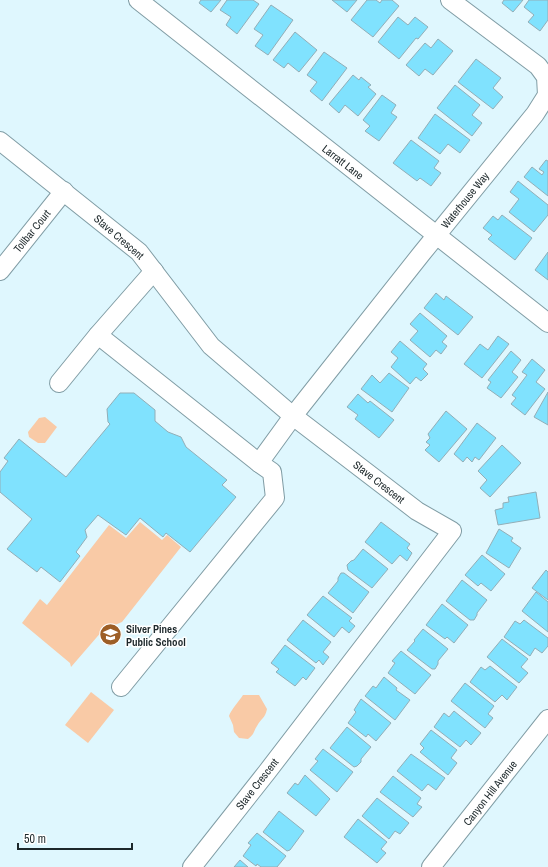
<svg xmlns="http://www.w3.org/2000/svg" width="548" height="867" viewBox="0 0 548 867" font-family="'Archivo Narrow',sans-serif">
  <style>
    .green { fill: #f9caa6 }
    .building { fill: #80e2fe; stroke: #92aeb7 }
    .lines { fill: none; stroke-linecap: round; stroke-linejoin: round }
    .minor-casing { stroke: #819da5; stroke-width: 20 }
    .minor { stroke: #fff; stroke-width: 18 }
    .labels { text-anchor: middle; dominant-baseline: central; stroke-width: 3; stroke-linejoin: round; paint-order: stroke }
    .street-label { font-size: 11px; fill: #1d282b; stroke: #fff }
    .poi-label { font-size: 11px; font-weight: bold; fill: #1d282b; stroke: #fff; text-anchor: start }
  </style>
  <rect width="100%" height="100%" fill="#dff7fe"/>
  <!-- green -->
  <g class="green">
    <path d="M45,417L57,427L45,443H38L29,437L28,432L39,418Z"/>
    <path d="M140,522L162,540L167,535L181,547L122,622L103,630L71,667L70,663L22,623L40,599L47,605L109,525L126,538Z"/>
    <path d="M91,692L114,710L88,743L65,725Z"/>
    <path d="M243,695H259L267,709C265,719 261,718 257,726C253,732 255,734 248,739L239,738L234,732L233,725L229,716C231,710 239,701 243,695Z"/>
  </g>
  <!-- building -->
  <g class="building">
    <path d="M201,0H221L211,12L199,3Z"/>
    <path d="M227,0H253L259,4L237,34L226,25L231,17L220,10Z"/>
    <path d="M332,0H357L347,12Z"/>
    <path d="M367,0H376L380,3L382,0H392L399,6L373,37L351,20Z"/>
    <path d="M504,0H523L513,12L502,3Z"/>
    <path d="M529,0H548V20L540,31L528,22L534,15L524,7Z"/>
    <path d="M271,5L293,20L268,55L255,46L263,35L254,29Z"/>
    <path d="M398,17L408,25L415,17L428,27L418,39L416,38L399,59L378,42Z"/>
    <path d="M295,32L317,50L299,72L288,63L284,68L273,60Z"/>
    <path d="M438,39L453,51L433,75L425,69L419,76L406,65L425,43L431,48Z"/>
    <path d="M324,52L347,68L322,101L310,91L317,82L307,75Z"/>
    <path d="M476,59L501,78L493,88L503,97L493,109L458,82Z"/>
    <path d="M353,75L359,80L361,77L371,85L368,87L376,94L358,116L345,105L339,113L329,104Z"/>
    <path d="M455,85L480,105L472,115L482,123L472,136L437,108Z"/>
    <path d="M382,95L396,105L391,113L397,117L379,141L365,131L370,126L363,120Z"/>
    <path d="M435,114L470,140L460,153L448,144L440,154L418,138Z"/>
    <path d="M411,140L439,161L434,168L441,173L431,186L420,178L417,181L393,163Z"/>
    <path d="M546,160L548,161V196L524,177L532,167L542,175L544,172L539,169Z"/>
    <path d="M518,181L548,205V215L534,232L509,212L519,199L510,192Z"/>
    <path d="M502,215L532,238L515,260L488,239L492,235L483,228L493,216L498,220Z"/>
    <path d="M548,252V280L535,270Z"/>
    <path d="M436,293L444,300L446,296L473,317L458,335L424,308Z"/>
    <path d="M420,313L447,336L442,342L447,346L441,354L436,350L430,357L410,340L418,331L410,324Z"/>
    <path d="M498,336L509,344L482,378L464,364L480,344L488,350Z"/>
    <path d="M400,341L427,364L423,369L428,374L421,381L416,377L410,384L391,367L398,358L391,352Z"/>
    <path d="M511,351L521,360L512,372L518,377L501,398L487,388L491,382L488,380Z"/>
    <path d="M532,359L545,370L536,382L545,389L525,415L511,404L516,398L512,395L527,375L522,372Z"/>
    <path d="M389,373L409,388L392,412L361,389L372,375L380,383Z"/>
    <path d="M548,392V425L534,417Z"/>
    <path d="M120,393H134L155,410V421L168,432L181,437L186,447L227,480L222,485L236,497L190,552L166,533L163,537L140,518L126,535L98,515L85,530L87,537L76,552L80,556L60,582L41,567L37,572L7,549L32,519L0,492V472L8,461L4,458L19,439L66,477L110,424L108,422L107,409Z"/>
    <path d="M358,394L368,403L370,401L394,420L379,438L355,419L358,415L347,407Z"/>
    <path d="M446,411L467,429L439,462L425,450L430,445L426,442L430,438L428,434Z"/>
    <path d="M477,423L496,438L479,460L475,457L472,462L467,457L463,462L454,454Z"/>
    <path d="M502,445L521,463L490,497L480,488L487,480L478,471Z"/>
    <path d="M536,492L540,518L498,525L495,510L503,508V503L509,502L508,497Z"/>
    <path d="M381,522L410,544L407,548L412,553L407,561L400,555L392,564L365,542Z"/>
    <path d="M499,529L513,538L511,541L521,548L509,568L486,553Z"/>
    <path d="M363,549L388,569L372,588L348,570L347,565L351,561L354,560Z"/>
    <path d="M482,555L505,574L491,591L481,583L478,586L465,575Z"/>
    <path d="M546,570L548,572V600L532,588Z"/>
    <path d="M341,573H344L369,592L353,613L328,593L338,581V578Z"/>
    <path d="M462,580L487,600L477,613V615L474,620H470L446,601Z"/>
    <path d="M536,592L548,602V632L522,611Z"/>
    <path d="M323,596L352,618L349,621L355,626L349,633L342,627L334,637L307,615Z"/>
    <path d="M442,604L468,625L454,643L447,637L445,639L426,625Z"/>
    <path d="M303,620L331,642L323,652L329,657L323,665L319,660L316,663L287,640Z"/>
    <path d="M524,620L548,638V646L542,653L535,648L530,656L504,637L515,621L520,624Z"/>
    <path d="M423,629L448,649L438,661V664L435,669H432L407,650L415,641L414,640Z"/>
    <path d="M502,639L528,659L521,667L528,673L519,683L487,657Z"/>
    <path d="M285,645L315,668L306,680L303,677L295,686L276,672L279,669L271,663Z"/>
    <path d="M401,651L431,675L415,694L388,673L395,663L392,661Z"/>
    <path d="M490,666L517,687L507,700L502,695L495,702L470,682L481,667L485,670Z"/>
    <path d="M384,677L397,688L396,690L410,700L395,720L365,696L373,686L376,688Z"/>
    <path d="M465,683L494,706L488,714L493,718L485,728L451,701Z"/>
    <path d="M361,699L391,723L376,741L368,734L366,737L348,723L356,712L354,710Z"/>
    <path d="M454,711L481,733L471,745L466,740L460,747L434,727L444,713L449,717Z"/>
    <path d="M347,727L371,747L361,759V762L357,766L354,767L330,748Z"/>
    <path d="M431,730L457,750L451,758L457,763L448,775L420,752L424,748L420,744Z"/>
    <path d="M323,749L353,772L337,792L310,770L318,761L315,759Z"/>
    <path d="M411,754L445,778L436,790L428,784L422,791L397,771Z"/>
    <path d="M305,775L330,799L316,816L287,793L295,783L298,785Z"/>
    <path d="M393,776L421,798L417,804L422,807L413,817L380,792Z"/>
    <path d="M377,798L409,823L400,834L395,831L389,839L362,816Z"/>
    <path d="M279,811L304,831L290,850L287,851L263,832Z"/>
    <path d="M358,819L387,842L381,849L386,853L377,863L344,837Z"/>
    <path d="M257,833L286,856L277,867H261L257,864L256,866L243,856L251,845L248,843Z"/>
    <path d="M240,860L248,867H234Z"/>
  </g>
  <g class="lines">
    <defs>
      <g id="minor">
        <path d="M138,0L548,323"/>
        <path d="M0,141L139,252L211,346L293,416L417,511L452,531L267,772L192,867"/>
        <path d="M0,271L64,191"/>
        <path d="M98,335L259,463L272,472L275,498L121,687"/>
        <path d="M59,383L98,335L154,271"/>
        <path d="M259,463L293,416L422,253L535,114L547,95L546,77L538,66L450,0"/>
        <path d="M431,867L548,719"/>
      </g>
    </defs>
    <!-- minor casing -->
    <use href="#minor" class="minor-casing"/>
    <!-- minor -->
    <use href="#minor" class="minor"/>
  </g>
  <!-- icons -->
  <defs>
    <symbol id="school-disc" viewBox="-11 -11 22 22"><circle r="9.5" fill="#9d5e26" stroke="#fff"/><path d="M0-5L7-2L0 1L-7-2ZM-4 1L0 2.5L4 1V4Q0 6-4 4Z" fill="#fff"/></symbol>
  </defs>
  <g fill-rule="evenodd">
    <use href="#school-disc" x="98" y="622" width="25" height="25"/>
  </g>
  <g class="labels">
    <!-- street labels -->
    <g class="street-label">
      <text transform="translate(343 162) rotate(38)">Larratt Lane</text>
      <text transform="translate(465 200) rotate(-51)">Waterhouse Way</text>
      <text transform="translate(32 231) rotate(-51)">Tollbar Court</text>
      <text transform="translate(119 237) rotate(41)">Stave Crescent</text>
      <text transform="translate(379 482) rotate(38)">Stave Crescent</text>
      <text transform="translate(257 784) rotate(-52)">Stave Crescent</text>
      <text transform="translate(490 793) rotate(-52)">Canyon Hill Avenue</text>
    </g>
    <!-- poi labels -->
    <g class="poi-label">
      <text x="126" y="629">Silver Pines<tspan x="126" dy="13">Public School</tspan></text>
    </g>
  </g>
  <!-- scale -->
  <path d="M18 843v6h114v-6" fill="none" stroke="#1d282b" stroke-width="2"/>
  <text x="24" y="843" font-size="12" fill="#1d282b" stroke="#ffffff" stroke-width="3" paint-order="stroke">50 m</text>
</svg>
